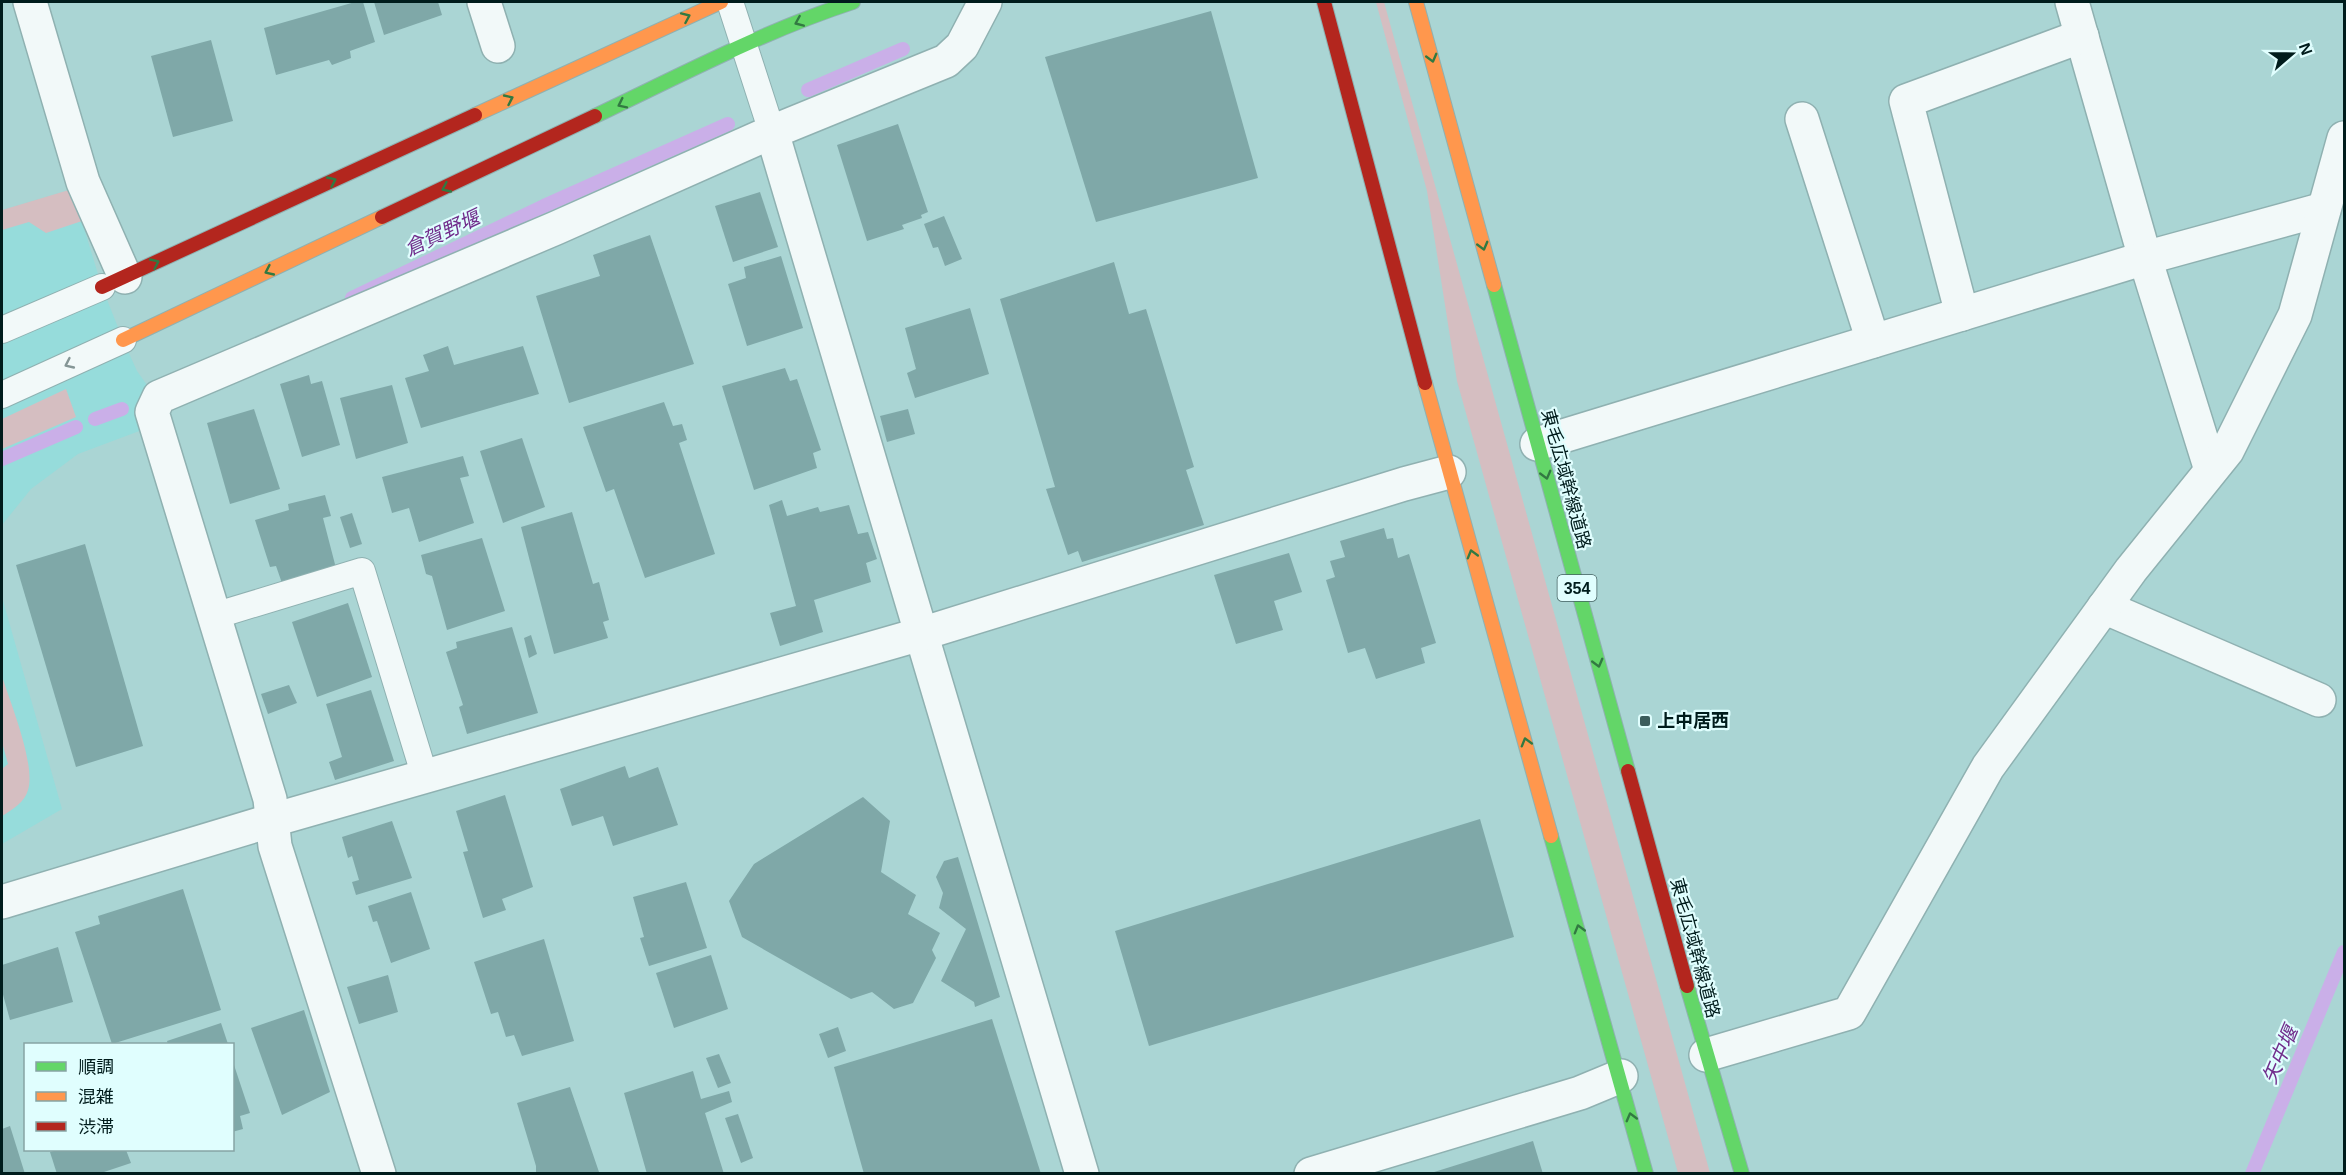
<svg xmlns="http://www.w3.org/2000/svg" width="2346" height="1175" viewBox="0 0 2346 1175" font-family="Arial,'Noto Sans JP',sans-serif">
  <style>
    .built { fill: #96dcdb }
    .green { fill: #d5bec1 }
    .lines { fill: none; stroke-linecap: round; stroke-linejoin: round }
    .stream { stroke: #caafe8; stroke-width: 14 }
    .building { fill: #7fa8a8 }
    .lane-casing { stroke: #8fb1b1; stroke-width: 28 }
    .street-casing { stroke: #8fb1b1; stroke-width: 36 }
    .fast-casing { stroke: #8fb1b1; stroke-width: 16 }
    .slow-casing { stroke: #8fb1b1; stroke-width: 16 }
    .jam-casing { stroke: #8fb1b1; stroke-width: 16 }
    .lane { stroke: #f2f9f9; stroke-width: 26 }
    .street { stroke: #f2f9f9; stroke-width: 33 }
    .fast { stroke: #63d668; stroke-width: 14 }
    .slow { stroke: #ff974d; stroke-width: 14 }
    .jam { stroke: #b3261e; stroke-width: 14 }
    .oneway { stroke: #327942 }
    .oneway2 { stroke: #859696 }
    .poi-dot { fill: #3b5d5c; stroke: #e0fefe; stroke-width: 2 }
    .labels { text-anchor: middle; dominant-baseline: central; stroke-width: 4.5; stroke-linejoin: round; paint-order: stroke }
    .shield { fill: #e0fefe; stroke: #436060; stroke-width: 1.5 }
    .shield-label { font-size: 16px; font-weight: bold; fill: #001c1c }
    .street-label { font-size: 18px; fill: #001c1c; stroke: #e0fefe }
    .poi-label { font-size: 18px; font-weight: bold; fill: #001c1c; stroke: #e0fefe; text-anchor: start }
    .water-label { font-size: 20px; font-style: italic; fill: #712d8c; stroke: #e0fefe }
  </style>
  <rect width="100%" height="100%" fill="#aad5d4"/>
  <!-- built -->
  <g class="built">
    <path d="M72,189L102,287L123,340L137,371L147,385L142,430L78,454L31,489L2,525V210Z"/>
    <path d="M2,597L62,809L2,844Z"/>
  </g>
  <!-- green -->
  <g class="green">
    <path d="M1376,2H1384L1710,1173H1678L1457,381L1427,191Z"/>
    <path d="M72,189L82,221L46,233L29,222L2,230V210Z"/>
    <path d="M66,389L76,417L2,449V419Z"/>
    <path d="M2,676C10,702 36,765 28,790C25,802 12,810 2,816V769L8,764L2,742Z"/>
  </g>
  <g class="lines">
    <!-- stream -->
    <g class="stream">
      <path d="M808,90L903,49"/>
      <path d="M352,298L544,206L728,124"/>
      <path d="M95,419L122,409"/>
      <path d="M2,459L76,427"/>
      <path d="M2252,1174L2344,952"/>
    </g>
  </g>
  <!-- building -->
  <g class="building">
    <path d="M355,2H363L375,42L350,51L351,58L332,65L329,60L276,75L264,28Z"/>
    <path d="M374,2H438L442,15L384,35Z"/>
    <path d="M1211,11L1258,178L1096,222L1045,57Z"/>
    <path d="M211,40L233,121L173,137L151,56Z"/>
    <path d="M898,124L928,212L921,215L922,218L902,225L904,229L867,241L837,145Z"/>
    <path d="M760,192L778,247L733,262L715,206Z"/>
    <path d="M944,216L962,259L945,266L938,247L933,248L924,224Z"/>
    <path d="M650,235L694,364L569,403L536,296L600,276L593,255Z"/>
    <path d="M781,256L803,328L747,346L728,284L746,278L744,267Z"/>
    <path d="M1114,262L1129,314L1146,309L1194,467L1186,470L1204,525L1082,562L1078,551L1068,555L1046,489L1055,487L1000,299Z"/>
    <path d="M970,308L989,374L915,398L907,373L916,369L905,328Z"/>
    <path d="M448,346L454,365L523,346L539,394L421,428L405,378L429,371L423,355Z"/>
    <path d="M785,368L790,381L797,379L821,450L813,453L817,468L754,490L722,386Z"/>
    <path d="M309,375L311,384L322,381L340,445L302,457L280,384Z"/>
    <path d="M392,385L408,443L356,459L340,398Z"/>
    <path d="M664,402L673,426L682,424L687,440L679,443L715,554L645,578L614,489L606,492L583,427Z"/>
    <path d="M254,409L280,489L230,504L207,423Z"/>
    <path d="M908,409L915,434L887,442L880,416Z"/>
    <path d="M522,438L545,507L503,523L480,451Z"/>
    <path d="M463,456L469,476L460,478L474,523L419,542L409,508L392,513L382,477Z"/>
    <path d="M325,495L331,516L323,518L337,572L283,586L276,566L270,567L255,520L289,510L288,504Z"/>
    <path d="M782,500L787,516L818,507L820,512L849,505L858,534L868,532L877,559L866,563L871,582L814,600L823,632L780,646L770,613L796,606L769,505Z"/>
    <path d="M572,512L593,584L599,582L609,620L603,622L608,638L554,654L521,527Z"/>
    <path d="M352,513L362,544L350,548L340,517Z"/>
    <path d="M1384,528L1387,539L1393,538L1398,558L1409,554L1436,643L1421,648L1425,663L1376,679L1365,648L1348,653L1326,580L1335,577L1330,561L1345,557L1340,541Z"/>
    <path d="M482,538L505,611L447,630L432,576L426,574L421,555Z"/>
    <path d="M85,544L143,746L76,767L16,565Z"/>
    <path d="M1289,553L1302,592L1274,601L1283,630L1236,644L1214,575Z"/>
    <path d="M348,603L372,677L317,697L292,622Z"/>
    <path d="M512,627L538,713L467,734L459,707L463,705L446,652L457,648L456,642Z"/>
    <path d="M531,635L537,654L529,658L524,638Z"/>
    <path d="M289,685L297,703L268,714L261,694Z"/>
    <path d="M371,690L394,761L335,780L329,762L342,757L326,704Z"/>
    <path d="M625,766L629,778L658,767L678,825L613,846L603,816L572,826L560,789Z"/>
    <path d="M505,795L533,887L502,899L506,910L483,918L463,852L468,851L456,811Z"/>
    <path d="M863,797L890,821L881,872L916,895L908,914L940,933L932,950L936,958L913,1003L894,1009L872,992L851,999L742,937L729,901L754,864Z"/>
    <path d="M1480,819L1514,937L1149,1046L1115,931Z"/>
    <path d="M392,821L412,878L356,895L352,882L359,880L352,856L348,858L342,837Z"/>
    <path d="M958,857L1000,997L975,1007L974,1002L941,981L966,929L939,908L943,893L936,877L944,861Z"/>
    <path d="M686,882L707,948L649,966L640,938L644,937L633,897Z"/>
    <path d="M183,889L221,1010L112,1044L75,932L100,924L98,916Z"/>
    <path d="M411,892L430,949L391,963L377,921L373,922L368,906Z"/>
    <path d="M544,939L574,1041L522,1056L514,1035L506,1037L498,1012L491,1014L474,962Z"/>
    <path d="M58,947L73,1002L10,1020L2,991V965Z"/>
    <path d="M711,955L728,1009L674,1028L656,973Z"/>
    <path d="M388,975L398,1012L359,1024L347,987Z"/>
    <path d="M304,1010L330,1092L282,1115L251,1028Z"/>
    <path d="M992,1019L1041,1174H864L834,1067Z"/>
    <path d="M221,1023L228,1044H168L167,1041Z"/>
    <path d="M838,1027L846,1051L828,1058L819,1034Z"/>
    <path d="M719,1054L731,1083L718,1088L706,1058Z"/>
    <path d="M232,1059L250,1113L240,1116L243,1129L232,1132Z"/>
    <path d="M693,1071L701,1099L729,1091L732,1102L705,1113L724,1174H647L624,1093Z"/>
    <path d="M570,1087L599,1172L536,1174V1166L517,1103Z"/>
    <path d="M738,1114L753,1158L741,1163L725,1118Z"/>
    <path d="M10,1126L25,1174H2V1129Z"/>
    <path d="M1533,1141L1543,1174H1431V1173Z"/>
    <path d="M58,1150H126L131,1163L98,1174H57L50,1152Z"/>
  </g>
  <g class="lines">
    <defs>
      <g id="lane">
        <path d="M730,2L772,132"/>
        <path d="M2,330L102,287"/>
        <path d="M2,395L123,340"/>
        <path d="M214,616L362,571L425,777"/>
      </g>
      <g id="street">
        <path d="M30,2L83,182L125,277"/>
        <path d="M484,2L498,46"/>
        <path d="M2072,2L2145,258L2211,470"/>
        <path d="M1802,119L1873,341"/>
        <path d="M772,132L1082,1174"/>
        <path d="M1962,314L1906,101L2082,36"/>
        <path d="M1537,444L2145,258L2324,209"/>
        <path d="M2104,607L2319,700"/>
        <path d="M2,902L273,820L921,634L1404,484L1449,472"/>
        <path d="M1706,1055L1849,1013L1988,767L2131,570L2227,451L2295,315L2344,138"/>
        <path d="M379,1174L275,846L270,799L152,412L159,397L556,228L772,132L946,61L962,46L985,2"/>
        <path d="M1311,1174L1580,1093L1621,1076"/>
      </g>
      <g id="fast">
        <path d="M595,116C679,76 764,31 853,2"/>
        <path d="M1494,285L1628,771"/>
        <path d="M1551,836L1646,1174"/>
        <path d="M1687,986L1742,1174"/>
      </g>
      <g id="slow">
        <path d="M1416,2L1494,285"/>
        <path d="M475,115L721,2"/>
        <path d="M123,340L382,217"/>
        <path d="M1425,383L1551,836"/>
      </g>
      <g id="jam">
        <path d="M1324,2L1425,383"/>
        <path d="M382,217L595,116"/>
        <path d="M102,287L475,115"/>
        <path d="M1628,771L1687,986"/>
      </g>
    </defs>
    <!-- lane casing -->
    <use href="#lane" class="lane-casing"/>
    <!-- street casing -->
    <use href="#street" class="street-casing"/>
    <!-- fast casing -->
    <use href="#fast" class="fast-casing"/>
    <!-- slow casing -->
    <use href="#slow" class="slow-casing"/>
    <!-- jam casing -->
    <use href="#jam" class="jam-casing"/>
    <!-- lane -->
    <use href="#lane" class="lane"/>
    <!-- street -->
    <use href="#street" class="street"/>
    <!-- fast -->
    <use href="#fast" class="fast"/>
    <!-- slow -->
    <use href="#slow" class="slow"/>
    <!-- jam -->
    <use href="#jam" class="jam"/>
  </g>
  <!-- one-way arrows -->
  <defs><path id="oneway-chevron" d="M-2-3.5L2.5 0L-2 3.5" fill="none" stroke-width="1.6" stroke-linecap="round" stroke-linejoin="round" transform="scale(1.5)"/></defs>
  <g class="oneway">
    <use href="#oneway-chevron" transform="translate(686 17) rotate(-24)"/>
    <use href="#oneway-chevron" transform="translate(799 22) rotate(157)"/>
    <use href="#oneway-chevron" transform="translate(1432 58) rotate(75)"/>
    <use href="#oneway-chevron" transform="translate(509 99) rotate(-25)"/>
    <use href="#oneway-chevron" transform="translate(622 104) rotate(154)"/>
    <use href="#oneway-chevron" transform="translate(332 181) rotate(-25)"/>
    <use href="#oneway-chevron" transform="translate(446 188) rotate(155)"/>
    <use href="#oneway-chevron" transform="translate(1483 246) rotate(75)"/>
    <use href="#oneway-chevron" transform="translate(155 263) rotate(-25)"/>
    <use href="#oneway-chevron" transform="translate(269 271) rotate(155)"/>
    <use href="#oneway-chevron" transform="translate(1546 475) rotate(75)"/>
    <use href="#oneway-chevron" transform="translate(1472 554) rotate(-106)"/>
    <use href="#oneway-chevron" transform="translate(1598 663) rotate(75)"/>
    <use href="#oneway-chevron" transform="translate(1526 742) rotate(-106)"/>
    <use href="#oneway-chevron" transform="translate(1579 929) rotate(-106)"/>
    <use href="#oneway-chevron" transform="translate(1631 1117) rotate(-105)"/>
  </g>
  <use class="oneway2" href="#oneway-chevron" transform="translate(69 364) rotate(155)"/>
  <!-- markers -->
  <rect class="poi-dot" x="1639" y="715" width="12" height="12" rx="3"/>
  <g class="labels">
    <!-- shield labels -->
    <rect class="shield" x="1557.5" y="575" width="39" height="26" rx="4.5"/>
    <g class="shield-label">
      <text x="1577" y="588">354</text>
    </g>
    <!-- street labels -->
    <g class="street-label">
      <text transform="translate(1566 479) rotate(75)">東毛広域幹線道路</text>
      <text transform="translate(1695 948) rotate(75)">東毛広域幹線道路</text>
    </g>
    <!-- poi labels -->
    <g class="poi-label">
      <text x="1657" y="721">上中居西</text>
    </g>
    <!-- water labels -->
    <g class="water-label">
      <text transform="translate(442 233) rotate(-25)">倉賀野堰</text>
      <text transform="translate(2280 1055) rotate(-67)">矢中堰</text>
    </g>
  </g>
  <!-- border -->
  <rect width="2346" height="1175" fill="none" stroke="#001c1c" stroke-width="6"/>
  <!-- legend -->
  <rect x="24" y="1043" width="210" height="108" fill="#e0fefe" stroke="#86a4a4" stroke-width="1.5"/>
  <rect x="36" y="1062" width="30" height="9" fill="#63d668" stroke="#86a4a4" stroke-width="1.5"/>
  <text x="78" y="1073" font-size="18" fill="#001c1c">順調</text>
  <rect x="36" y="1092" width="30" height="9" fill="#ff974d" stroke="#86a4a4" stroke-width="1.5"/>
  <text x="78" y="1103" font-size="18" fill="#001c1c">混雑</text>
  <rect x="36" y="1122" width="30" height="9" fill="#b3261e" stroke="#86a4a4" stroke-width="1.5"/>
  <text x="78" y="1133" font-size="18" fill="#001c1c">渋滞</text>
  <!-- north arrow -->
  <g transform="translate(2292 54) rotate(70)" stroke="#e0fefe" stroke-width="4.5" paint-order="stroke">
  <path d="M0-4.5L10 22L0 15L-10 22Z" fill="#001c1c"/>
  <text y="-9" font-size="16" font-weight="bold" text-anchor="middle" fill="#001c1c">N</text>
  </g>
</svg>
